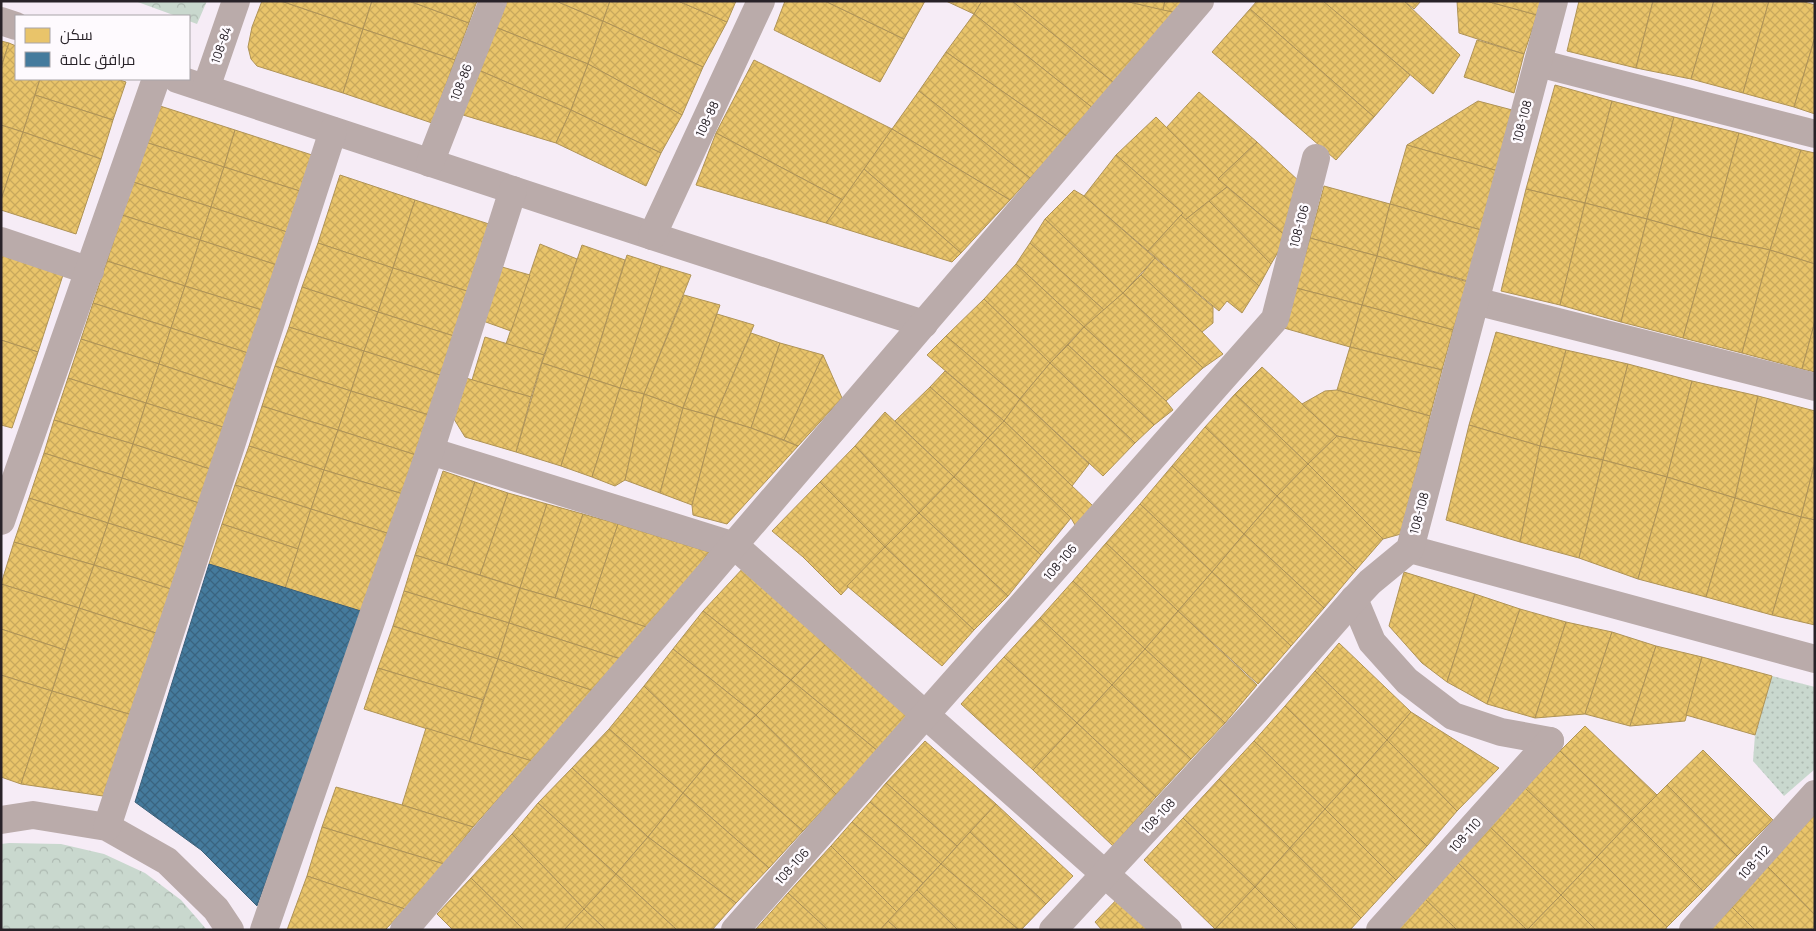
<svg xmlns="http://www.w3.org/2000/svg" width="1816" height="931" viewBox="0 0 1816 931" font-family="Manrope,Cairo,sans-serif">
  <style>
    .grass { fill: url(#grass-dots) }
    .park { fill: url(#park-crowns) }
    .homes { fill: url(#homes-cross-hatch); stroke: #af9356 }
    .public { fill: url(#public-cross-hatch); stroke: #3c607a }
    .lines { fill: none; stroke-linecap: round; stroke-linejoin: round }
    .minor { stroke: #baabaa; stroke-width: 28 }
    .labels { text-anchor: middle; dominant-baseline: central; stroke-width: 5; stroke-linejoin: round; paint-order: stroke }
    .street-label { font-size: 12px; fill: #282228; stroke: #fefafe }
  </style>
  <defs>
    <pattern id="grass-dots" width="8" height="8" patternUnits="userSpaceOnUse" patternTransform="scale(1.25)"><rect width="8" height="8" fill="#c9d8ce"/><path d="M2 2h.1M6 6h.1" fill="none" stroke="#adb9b1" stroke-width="1.8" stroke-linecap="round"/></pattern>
    <pattern id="park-crowns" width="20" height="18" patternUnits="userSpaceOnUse" patternTransform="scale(1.25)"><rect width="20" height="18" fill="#c9d8ce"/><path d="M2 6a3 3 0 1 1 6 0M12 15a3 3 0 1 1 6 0" fill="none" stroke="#adb9b1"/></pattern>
    <pattern id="homes-cross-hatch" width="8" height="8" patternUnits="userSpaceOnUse" patternTransform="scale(1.25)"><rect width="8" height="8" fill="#e9c46a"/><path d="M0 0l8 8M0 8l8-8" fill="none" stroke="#c8a85c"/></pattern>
    <pattern id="public-cross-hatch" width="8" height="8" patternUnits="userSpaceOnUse" patternTransform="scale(1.25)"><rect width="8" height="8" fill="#457b9d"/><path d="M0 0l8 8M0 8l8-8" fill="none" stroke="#3a6480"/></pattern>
  </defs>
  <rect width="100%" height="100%" fill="#f6ecf6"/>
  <!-- grass -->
  <path class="grass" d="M1772,676L1815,687V769L1784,796L1753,761L1755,735Z"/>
  <!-- park -->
  <g class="park">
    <path d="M135,1H207L197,24L189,21V16H176Z"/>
    <path d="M9,843L61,844L104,854L145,873L181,900L207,930H1V844Z"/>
  </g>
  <!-- homes -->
  <g class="homes">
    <path d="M262,1H281L363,29L343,93L257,66L251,59L248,47L252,27Z"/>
    <path d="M281,1H372L363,29Z"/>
    <path d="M372,1H409L469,23L455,60L363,29Z"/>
    <path d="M409,1H477L469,23Z"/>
    <path d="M499,1H556L603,21L588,64L490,25Z"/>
    <path d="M556,1H610L603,21Z"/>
    <path d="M610,1H678L727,22L703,67L603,21Z"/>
    <path d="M678,1H736L727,22Z"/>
    <path d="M785,1H825L904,39L880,82L774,30Z"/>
    <path d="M825,1H925L904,39Z"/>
    <path d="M946,1H982L974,14Z"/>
    <path d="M982,1H1012L1117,85L1094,109L974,14Z"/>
    <path d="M1012,1H1125L1183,14L1117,85Z"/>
    <path d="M1125,1H1165L1163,10Z"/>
    <path d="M1165,1H1191L1183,14L1163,10Z"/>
    <path d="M1257,1H1325L1410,75L1374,117L1250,9Z"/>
    <path d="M1323,1H1404L1460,55L1433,94Z"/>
    <path d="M1404,1H1421L1414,9Z"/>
    <path d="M1457,1H1486L1537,15L1524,54L1459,33Z"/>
    <path d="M1486,1H1541L1537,15Z"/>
    <path d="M1579,1H1653L1636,68L1567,51Z"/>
    <path d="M1653,1H1714L1691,79L1636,68Z"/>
    <path d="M1714,1H1769L1743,93L1691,79Z"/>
    <path d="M1769,1H1801L1815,5V37L1794,107L1743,93Z"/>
    <path d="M1250,9L1374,117L1336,160L1212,52Z"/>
    <path d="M974,14L1094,109L1068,137L946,52Z"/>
    <path d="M603,21L703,67L682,115L588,64Z"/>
    <path d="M490,25L588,64L571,110L476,69Z"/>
    <path d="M363,29L455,60L432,123L343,93Z"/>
    <path d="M1815,37V114L1794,107Z"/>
    <path d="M1477,40L1524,54L1514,93L1464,77Z"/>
    <path d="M1,41L9,43L1,67Z"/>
    <path d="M9,43L16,46V79H40L23,132L1,125V68Z"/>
    <path d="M946,52L1068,137L1030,178L919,91Z"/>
    <path d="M754,60L892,129L843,200L716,133Z"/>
    <path d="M588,64L682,115L661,153L571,110Z"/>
    <path d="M476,69L571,110L556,143L463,115Z"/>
    <path d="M40,79H117L126,82L113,120L35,95Z"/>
    <path d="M1555,85L1612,101L1585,203L1526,189Z"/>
    <path d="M919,91L1030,178L1010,200L892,129Z"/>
    <path d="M1199,92L1257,142L1218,179L1166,128Z"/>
    <path d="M35,95L113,120L101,159L23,132Z"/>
    <path d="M1478,101L1516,111L1498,171L1407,145Z"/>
    <path d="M1612,101L1674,117L1647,219L1585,203Z"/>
    <path d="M157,105L235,130L224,167L145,142Z"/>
    <path d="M571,110L661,153L646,186L556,143Z"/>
    <path d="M1156,117L1227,187L1185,220L1181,215L1183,213L1116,155Z"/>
    <path d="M1674,117L1739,133L1711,237L1647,219Z"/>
    <path d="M1,125L23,132L1,200Z"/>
    <path d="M892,129L1010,200L961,253L864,169Z"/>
    <path d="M235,130L315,156L303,192L224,167Z"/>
    <path d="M23,132L101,159L76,234L1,210V200Z"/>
    <path d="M716,133L843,200L826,223L696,185Z"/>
    <path d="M1739,133L1801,150L1770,250L1711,237Z"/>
    <path d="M145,142L224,167L211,207L133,182Z"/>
    <path d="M1257,142L1301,183L1287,237L1218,179Z"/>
    <path d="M1407,145L1498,171L1481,230L1390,204Z"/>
    <path d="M1801,150L1815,153V264L1770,250Z"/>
    <path d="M1116,155L1183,213L1148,251L1084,196Z"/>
    <path d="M224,167L303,192L290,233L211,207Z"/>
    <path d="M864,169L961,253L952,262L826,223Z"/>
    <path d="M340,175L415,200L393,268L318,243Z"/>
    <path d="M133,182L211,207L200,240L122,215Z"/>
    <path d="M1324,186L1390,204L1377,256L1310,238Z"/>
    <path d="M1227,187L1287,237L1271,264L1209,201Z"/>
    <path d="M1526,189L1585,203L1560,305L1501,291Z"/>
    <path d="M1074,190L1084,196L1155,258L1123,293L1045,219Z"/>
    <path d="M415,200L492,225L470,292L393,268Z"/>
    <path d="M1209,201L1271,264L1259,286L1185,220Z"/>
    <path d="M1585,203L1647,219L1621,322L1560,305Z"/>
    <path d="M1390,204L1481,230L1468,281L1377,256Z"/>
    <path d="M211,207L290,233L280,266L200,240Z"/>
    <path d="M122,215L200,240L185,286L107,261Z"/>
    <path d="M1181,215L1259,286L1242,313L1227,301L1219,311L1148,251Z"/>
    <path d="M1045,219L1123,293L1104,310L1030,243Z"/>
    <path d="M1647,219L1711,237L1683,338L1621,322Z"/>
    <path d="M1711,237L1770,250L1742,353L1683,338Z"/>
    <path d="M1310,238L1377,256L1362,305L1296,288Z"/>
    <path d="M200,240L280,266L265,311L185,286Z"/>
    <path d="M318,243L393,268L378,312L302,287Z"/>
    <path d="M1030,243L1104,310L1084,327L1016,264Z"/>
    <path d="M540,244L577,259L544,355L506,344Z"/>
    <path d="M582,245L625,260L589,378L542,363Z"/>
    <path d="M1770,250L1815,264V321L1802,369L1742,353Z"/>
    <path d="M1,254L63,275L38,352L1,340Z"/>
    <path d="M627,255L661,266L620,388L589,378Z"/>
    <path d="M1377,256L1468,282L1453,330L1362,305Z"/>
    <path d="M1155,258L1213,307V323L1202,332L1141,275Z"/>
    <path d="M107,261L185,286L171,328L93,303Z"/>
    <path d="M1016,264L1084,327L1050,363L984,299Z"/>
    <path d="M661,266L691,275L644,394L620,388Z"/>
    <path d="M502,267L530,275L511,331L483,321Z"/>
    <path d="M393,268L470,292L457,337L378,312Z"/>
    <path d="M1141,275L1202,332L1223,354L1203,368L1123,293Z"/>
    <path d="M185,286L265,311L251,354L171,328Z"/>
    <path d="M302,287L378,312L364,351L289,327Z"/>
    <path d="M1296,288L1362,305L1350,347L1284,328Z"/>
    <path d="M1123,293L1203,368L1166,401L1084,327Z"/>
    <path d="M684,295L720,305L683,408L644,394Z"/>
    <path d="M984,299L1050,363L1020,399L946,336Z"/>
    <path d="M93,303L171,328L159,364L81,339Z"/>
    <path d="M1362,305L1453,330L1442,370L1350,347Z"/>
    <path d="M378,312L457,337L443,376L364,351Z"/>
    <path d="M717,314L754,325L715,417L683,408Z"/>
    <path d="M1815,321V372L1802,369Z"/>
    <path d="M289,327L364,351L351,391L275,366Z"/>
    <path d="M1084,327L1166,401L1173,410L1154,425L1068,345Z"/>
    <path d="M171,328L251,354L239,391L159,364Z"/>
    <path d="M1496,332L1566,350L1540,446L1469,425Z"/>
    <path d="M751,333L780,343L751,428L715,417Z"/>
    <path d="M946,336L1020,399L1004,421L927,355Z"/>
    <path d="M485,337L544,355L531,397L472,380Z"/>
    <path d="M81,339L159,364L146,403L68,378Z"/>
    <path d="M1,340L38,352L12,428L1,425Z"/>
    <path d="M780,343L823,355L784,440L751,428Z"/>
    <path d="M1068,345L1154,425L1135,443L1050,363Z"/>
    <path d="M1350,347L1442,370L1430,416L1337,390Z"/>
    <path d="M1566,350L1628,364L1603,460L1540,446Z"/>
    <path d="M364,351L443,376L429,415L351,391Z"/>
    <path d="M823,355L842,398L798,446L784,440Z"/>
    <path d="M542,363L589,378L561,466L516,452Z"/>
    <path d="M1050,363L1135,443L1103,476L1020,399Z"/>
    <path d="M159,364L239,391L226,428L146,403Z"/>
    <path d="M1628,364L1692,381L1667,477L1603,460Z"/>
    <path d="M275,366L351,391L338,430L262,406Z"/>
    <path d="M1262,367L1337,436L1308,464L1235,394Z"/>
    <path d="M945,371L1004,421L988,438L930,387Z"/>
    <path d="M68,378L146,403L133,444L54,420Z"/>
    <path d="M466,378L531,397L516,452L465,437L454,419Z"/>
    <path d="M589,378L620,388L592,477L561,466Z"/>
    <path d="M1692,381L1758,396L1735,498L1667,477Z"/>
    <path d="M930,387L988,438L954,477L895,421Z"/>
    <path d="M620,388L644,394L625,480L615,486L592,477Z"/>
    <path d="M1337,390L1430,416L1421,453L1337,436L1302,404L1325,391Z"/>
    <path d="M351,391L429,415L416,455L338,430Z"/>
    <path d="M644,394L683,408L660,493L625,480Z"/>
    <path d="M1235,394L1308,464L1277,496L1205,427Z"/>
    <path d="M1758,396L1815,411V462L1801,517L1735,498Z"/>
    <path d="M1020,399L1089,464L1072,486L1004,421Z"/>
    <path d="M146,403L226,428L213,470L133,444Z"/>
    <path d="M262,406L338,430L324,470L249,446Z"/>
    <path d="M683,408L715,417L692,505L660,493Z"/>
    <path d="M885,412L954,477L919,513L855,446Z"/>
    <path d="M715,417L751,428L798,446L727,524L693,515L692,505Z"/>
    <path d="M54,420L133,444L122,478L44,453Z"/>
    <path d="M1004,421L1093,506L1075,525L1071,518L988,438Z"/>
    <path d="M1469,425L1540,446L1520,542L1446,520Z"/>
    <path d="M1205,427L1277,496L1244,534L1172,466Z"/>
    <path d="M338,430L416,455L403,494L324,470Z"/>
    <path d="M1337,436L1421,453L1401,534L1383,539L1308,464Z"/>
    <path d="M988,438L1071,518L1041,555L954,477Z"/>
    <path d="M133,444L213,470L202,504L122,478Z"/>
    <path d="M249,446L324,470L311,509L235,485Z"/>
    <path d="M855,446L919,513L885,547L820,482Z"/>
    <path d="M1540,446L1603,460L1579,558L1520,542Z"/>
    <path d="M44,453L122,478L108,523L29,498Z"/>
    <path d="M1603,460L1667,477L1638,579L1579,558Z"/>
    <path d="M1815,462V520L1801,517Z"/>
    <path d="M1308,464L1383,539L1356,570L1277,496Z"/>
    <path d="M1172,466L1244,534L1212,572L1140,504Z"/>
    <path d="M324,470L403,494L390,534L311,509Z"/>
    <path d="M443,471L475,482L447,565L415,555Z"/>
    <path d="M954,477L1041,555L1008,596L919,513Z"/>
    <path d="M1667,477L1735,498L1706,597L1638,579Z"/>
    <path d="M122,478L202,504L188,548L108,523Z"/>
    <path d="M475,482L508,493L480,575L447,565Z"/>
    <path d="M820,482L885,547L841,595L803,557L772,531Z"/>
    <path d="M235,485L311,509L298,549L222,524Z"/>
    <path d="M508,493L547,504L520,588L480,575Z"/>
    <path d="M1277,496L1356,570L1324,608L1244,534Z"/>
    <path d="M29,498L108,523L94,565L14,542Z"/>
    <path d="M1735,498L1801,517L1772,615L1706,597Z"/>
    <path d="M547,504L583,514L555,598L520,588Z"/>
    <path d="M1140,504L1212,572L1178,611L1106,543Z"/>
    <path d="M311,509L390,534L364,612L285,588Z"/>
    <path d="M919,513L1008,596L974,630L885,547Z"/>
    <path d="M583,514L618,524L590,608L555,598Z"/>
    <path d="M1801,517L1815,520V625L1772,615Z"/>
    <path d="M108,523L188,548L174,590L94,565Z"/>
    <path d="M222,524L298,549L285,588L209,564Z"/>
    <path d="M618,524L709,552L652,629L590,608Z"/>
    <path d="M1244,534L1324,608L1291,646L1212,572Z"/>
    <path d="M14,542L94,565L79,608L1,584Z"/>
    <path d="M1106,543L1178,611L1145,649L1073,581Z"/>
    <path d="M885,547L974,630L942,666L847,586Z"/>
    <path d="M415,555L520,588L509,623L404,591Z"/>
    <path d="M94,565L174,590L159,634L79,608Z"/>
    <path d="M746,565L827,643L791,680L703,611Z"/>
    <path d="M1212,572L1291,646L1258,684L1178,611Z"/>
    <path d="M1404,572L1475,594L1447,682L1422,663L1389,626Z"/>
    <path d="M1073,581L1145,649L1112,685L1040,618Z"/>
    <path d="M1,584L79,608L65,650L1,629Z"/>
    <path d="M520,588L590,608L652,629L624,660L509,623Z"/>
    <path d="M404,591L509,623L498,659L393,626Z"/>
    <path d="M1475,594L1520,609L1487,704L1447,682Z"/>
    <path d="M79,608L159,634L132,715L52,691Z"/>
    <path d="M1520,609L1566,622L1535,718L1487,704Z"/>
    <path d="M703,611L791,680L756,715L673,649Z"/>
    <path d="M1178,611L1257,685L1225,723L1145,649Z"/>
    <path d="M1040,618L1112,685L1077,723L1004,657Z"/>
    <path d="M1566,622L1612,632L1585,714L1535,718Z"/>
    <path d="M509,623L624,660L594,691L498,659Z"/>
    <path d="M393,626L498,659L483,700L378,668Z"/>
    <path d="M1,629L65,650L52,691L1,675Z"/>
    <path d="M1612,632L1656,646L1630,726L1585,714Z"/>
    <path d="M827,643L910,712L879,752L791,680Z"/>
    <path d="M1339,643L1411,712L1387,740L1315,671Z"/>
    <path d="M1656,646L1702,657L1685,721L1630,726Z"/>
    <path d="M673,649L756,715L715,754L644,686Z"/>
    <path d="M1145,649L1225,723L1191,759L1112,685Z"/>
    <path d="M1004,657L1077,723L1033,770L961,704Z"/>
    <path d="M1702,657L1772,676L1755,735L1686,715Z"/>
    <path d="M498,659L594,691L532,761L469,742Z"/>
    <path d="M378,668L483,700L469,742L364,709Z"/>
    <path d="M1315,671L1387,740L1356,775L1285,706Z"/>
    <path d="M1,675L52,691L21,784L1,777Z"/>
    <path d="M791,680L879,752L837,795L756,715Z"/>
    <path d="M1112,685L1191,759L1156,797L1077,723Z"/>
    <path d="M644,686L715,754L683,793L609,729Z"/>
    <path d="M52,691L132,715L103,796L21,784Z"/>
    <path d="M1285,706L1356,775L1325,809L1254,741Z"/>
    <path d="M1411,712L1499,768L1457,811L1387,740Z"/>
    <path d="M756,715L837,795L803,831L715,754Z"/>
    <path d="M1077,723L1156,797L1113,846L1033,770Z"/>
    <path d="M1585,726L1657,795L1632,820L1560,751Z"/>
    <path d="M426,728L532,761L473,827L402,805Z"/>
    <path d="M609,729L683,793L648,837L572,768Z"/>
    <path d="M1387,740L1457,811L1427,846L1356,775Z"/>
    <path d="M925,741L996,804L957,846L886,783Z"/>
    <path d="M1254,741L1325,809L1290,848L1219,779Z"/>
    <path d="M1703,750L1773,820L1737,856L1667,785Z"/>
    <path d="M1560,751L1632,820L1597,857L1525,788Z"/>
    <path d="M715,754L803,831L769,868L683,793Z"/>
    <path d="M572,768L648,837L616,874L538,803Z"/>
    <path d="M1356,775L1427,846L1396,880L1325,809Z"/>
    <path d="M1219,779L1290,848L1255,887L1183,818Z"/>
    <path d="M886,783L957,846L941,864L870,802Z"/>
    <path d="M1667,785L1737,856L1703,891L1632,820Z"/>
    <path d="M336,787L402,805L473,827L444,864L322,827Z"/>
    <path d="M1525,788L1597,857L1561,895L1489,826Z"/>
    <path d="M683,793L769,868L736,903L648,837Z"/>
    <path d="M870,802L941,864L923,883L852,822Z"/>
    <path d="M538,803L616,874L584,909L512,834Z"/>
    <path d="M996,804L1073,876L1046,904L970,832Z"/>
    <path d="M1325,809L1396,880L1361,918L1290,848Z"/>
    <path d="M1815,814V915L1767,866Z"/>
    <path d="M1183,818L1255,887L1215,929L1144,860Z"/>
    <path d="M1632,820L1703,891L1667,927L1597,857Z"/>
    <path d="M852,822L923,883L897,912L831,846Z"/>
    <path d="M1489,826L1561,895L1527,930L1456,861Z"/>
    <path d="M322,827L444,864L405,909L307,876Z"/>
    <path d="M970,832L1046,904L1021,930H1019L941,864Z"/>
    <path d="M512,834L584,909L564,930H524L471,878Z"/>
    <path d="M648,837L736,903L712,930H677L616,874Z"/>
    <path d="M831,846L897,912L880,930H828L788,893Z"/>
    <path d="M1290,848L1361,918L1350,930H1298L1255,887Z"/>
    <path d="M1597,857L1667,927L1665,930H1596L1561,895Z"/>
    <path d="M1456,861L1527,930H1457L1422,896Z"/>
    <path d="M941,864L1019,930H958L917,890Z"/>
    <path d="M1767,866L1815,915V930H1755L1731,906Z"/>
    <path d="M616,874L677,930H606L584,909Z"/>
    <path d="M307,876L405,909L385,930H287Z"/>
    <path d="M471,878L524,930H453L437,914Z"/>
    <path d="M1255,887L1298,930L1215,929Z"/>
    <path d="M917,890L958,930H898L888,921Z"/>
    <path d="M788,893L828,930H755Z"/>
    <path d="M1122,894L1157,930H1102L1095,922Z"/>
    <path d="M1561,895L1596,930H1527Z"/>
    <path d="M1422,896L1457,930H1390Z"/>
    <path d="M1731,906L1755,930H1708Z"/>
    <path d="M584,909L606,930H564Z"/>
    <path d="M888,921L898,930H880Z"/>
  </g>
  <!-- public -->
  <path class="public" d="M209,564L364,612L257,906L201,850L135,802Z"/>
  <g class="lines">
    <!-- minor -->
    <g class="minor">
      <path d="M1,21L16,26"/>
      <path d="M1538,63L1815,134"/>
      <path d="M177,79L652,236L924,324"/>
      <path d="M206,88L236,1"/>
      <path d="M430,163L493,1"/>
      <path d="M652,236L761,1"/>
      <path d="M1,241L90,271"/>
      <path d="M1475,301L1815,387"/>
      <path d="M430,451L735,546L1168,930"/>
      <path d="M1,521L156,79"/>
      <path d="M1410,549L1815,659"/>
      <path d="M1354,599L1372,642L1407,681L1453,716L1501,732L1550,741"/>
      <path d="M1,820L33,815L107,827L167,861L216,909L230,930"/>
      <path d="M107,827L333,131"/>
      <path d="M264,930L430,451L513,190"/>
      <path d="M404,930L1200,1"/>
      <path d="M735,930L1275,319L1316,158"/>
      <path d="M1053,930L1255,712L1354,599L1370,582L1410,549L1554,1"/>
      <path d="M1380,930L1550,741"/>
      <path d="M1693,930L1815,794"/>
    </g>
  </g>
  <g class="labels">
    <!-- street labels -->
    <g class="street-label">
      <text transform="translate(221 45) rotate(-71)">108-84</text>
      <text transform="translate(461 82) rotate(-69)">108-86</text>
      <text transform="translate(707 119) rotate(-65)">108-88</text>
      <text transform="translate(1522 121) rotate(-75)">108-108</text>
      <text transform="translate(1299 226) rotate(-75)">108-106</text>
      <text transform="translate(1419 513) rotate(-75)">108-108</text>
      <text transform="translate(1060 562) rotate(-49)">108-106</text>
      <text transform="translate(1158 816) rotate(-47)">108-108</text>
      <text transform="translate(1465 835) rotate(-48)">108-110</text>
      <text transform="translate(1754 862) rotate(-48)">108-112</text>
      <text transform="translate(792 866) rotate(-48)">108-106</text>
    </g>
  </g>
  <!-- border -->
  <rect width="1816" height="931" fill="none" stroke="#282228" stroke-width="5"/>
  <!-- legend -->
  <rect x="15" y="15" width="175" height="65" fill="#fefafe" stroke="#a8a4a8"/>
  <rect x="25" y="28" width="25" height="15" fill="#e9c46a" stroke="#a8a4a8"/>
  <text x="60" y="40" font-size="15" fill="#282228">سكن</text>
  <rect x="25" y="52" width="25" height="15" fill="#457b9d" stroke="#a8a4a8"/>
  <text x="60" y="65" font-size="15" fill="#282228">مرافق عامة</text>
</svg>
